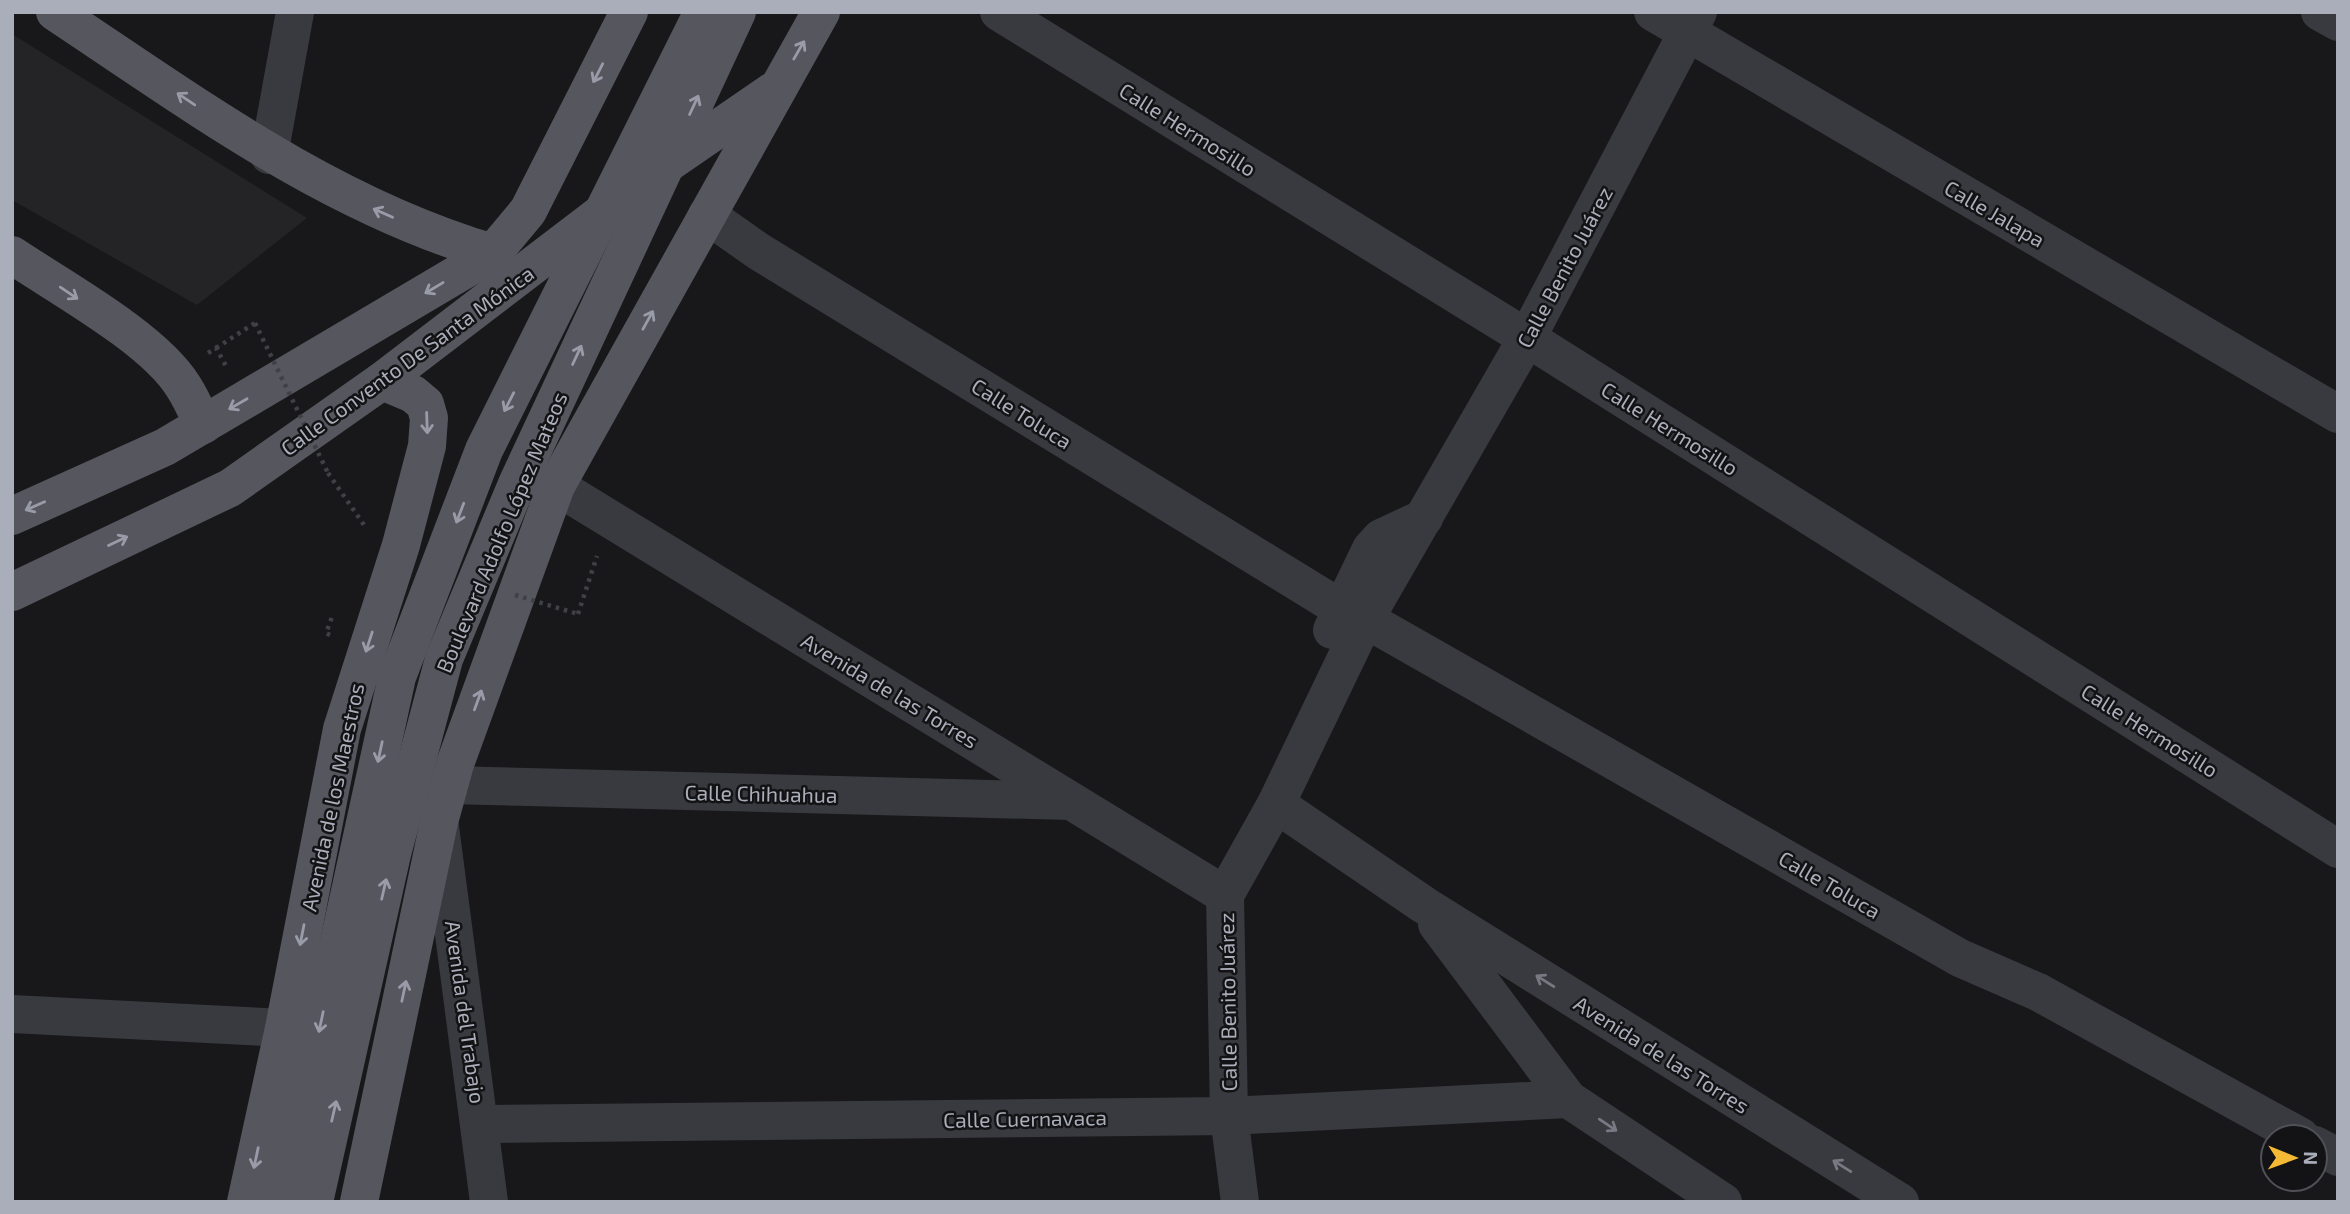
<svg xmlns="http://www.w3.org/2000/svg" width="2350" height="1214" viewBox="0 0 2350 1214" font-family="'Exo 2',sans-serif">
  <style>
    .built { fill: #242427 }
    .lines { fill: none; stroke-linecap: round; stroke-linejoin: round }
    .path { stroke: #3f4146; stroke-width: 4.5; stroke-dasharray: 3.5 5; stroke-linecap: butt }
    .minor { stroke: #393a3f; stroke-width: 38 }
    .major { stroke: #55565e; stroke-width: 38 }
    .path-bridge { stroke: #3f4146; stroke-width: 4.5; stroke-dasharray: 3.5 5; stroke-linecap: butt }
    .major-bridge { stroke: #55565e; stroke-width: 38 }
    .oneway { stroke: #999ca8 }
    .oneway2 { stroke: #777a83 }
    .labels { text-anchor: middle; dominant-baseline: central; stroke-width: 5; stroke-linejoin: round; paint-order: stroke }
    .street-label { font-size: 21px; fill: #aaaeba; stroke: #131315 }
  </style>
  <rect width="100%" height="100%" fill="#18181a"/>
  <!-- built -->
  <path class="built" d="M12,34L307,218L197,305L12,200Z"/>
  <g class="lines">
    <!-- path -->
    <g class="path">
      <path d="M216,348L255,323"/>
      <path d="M208,353L216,348L226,366"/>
      <path d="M328,473L364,525"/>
      <path d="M578,614L597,556"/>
      <path d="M330,635L326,633L332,617"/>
    </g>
    <!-- minor -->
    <g class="minor">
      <path d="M999,12L1527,338L2338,849"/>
      <path d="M1653,12L2338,414"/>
      <path d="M2320,12L2338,22"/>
      <path d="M269,155L295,12"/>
      <path d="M707,215L758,251L1340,608"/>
      <path d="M556,486L1225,895"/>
      <path d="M1365,619L1960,958L2038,992L2301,1137"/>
      <path d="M1332,630L1371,549L1381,538L1424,518"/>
      <path d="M449,785L1071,801"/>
      <path d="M1276,804L1424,905L1900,1202"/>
      <path d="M440,827L489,1202"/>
      <path d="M1437,924L1568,1099L1723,1202"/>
      <path d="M12,1014L284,1028"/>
      <path d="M481,1124L1229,1116L1568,1099"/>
      <path d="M2315,1145L2338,1157"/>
      <path d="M1240,1202L1229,1116L1225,895L1276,804L1365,619L1527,338L1698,12"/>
    </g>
    <!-- major -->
    <g class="major">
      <path d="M55,12C195,105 330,205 493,253"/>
      <path d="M655,172L773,91"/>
      <path d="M12,255C61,288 153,338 183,386C191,398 197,412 203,425"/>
      <path d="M12,516L165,447L493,253L528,211L629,12"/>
      <path d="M12,592L230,488L382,381L607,209"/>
      <path d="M246,1202L284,1028L342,729L401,545L427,446L429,418L425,404L413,394L382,381"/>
      <path d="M359,1202L439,822L455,764L556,486L821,12"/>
    </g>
    <!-- path-bridge -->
    <g class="path-bridge">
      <path d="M255,323L328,473"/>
      <path d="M515,595L578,614"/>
    </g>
    <!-- major-bridge -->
    <g class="major-bridge">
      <path d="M282,1202L397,677L484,450L703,12"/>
      <path d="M314,1202L392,854L444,659L517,484L737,12"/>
    </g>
  </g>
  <!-- one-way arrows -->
  <defs><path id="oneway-shaft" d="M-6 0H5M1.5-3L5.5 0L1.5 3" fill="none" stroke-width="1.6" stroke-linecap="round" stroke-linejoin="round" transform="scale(1.75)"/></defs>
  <g class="oneway">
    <use href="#oneway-shaft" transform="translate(799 50) rotate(-60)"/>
    <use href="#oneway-shaft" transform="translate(598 73) rotate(117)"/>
    <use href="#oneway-shaft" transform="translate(186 99) rotate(-146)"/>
    <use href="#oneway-shaft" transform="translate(694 105) rotate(-65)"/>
    <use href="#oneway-shaft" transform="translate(383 213) rotate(-156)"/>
    <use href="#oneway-shaft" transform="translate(434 288) rotate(149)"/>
    <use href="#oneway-shaft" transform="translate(69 293) rotate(34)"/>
    <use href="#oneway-shaft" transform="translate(648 320) rotate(-61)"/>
    <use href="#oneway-shaft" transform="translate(577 355) rotate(-65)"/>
    <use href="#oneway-shaft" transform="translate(509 402) rotate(117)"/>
    <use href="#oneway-shaft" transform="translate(238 404) rotate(150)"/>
    <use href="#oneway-shaft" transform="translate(427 423) rotate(88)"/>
    <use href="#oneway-shaft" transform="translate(35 506) rotate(156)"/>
    <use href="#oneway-shaft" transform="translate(460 513) rotate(111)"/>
    <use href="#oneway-shaft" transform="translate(118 541) rotate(-25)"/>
    <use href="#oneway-shaft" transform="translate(369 642) rotate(108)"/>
    <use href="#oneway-shaft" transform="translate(478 700) rotate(-70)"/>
    <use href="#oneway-shaft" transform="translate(380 752) rotate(102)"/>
    <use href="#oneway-shaft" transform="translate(384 889) rotate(-77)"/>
    <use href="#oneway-shaft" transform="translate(302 935) rotate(101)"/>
    <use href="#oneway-shaft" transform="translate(404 991) rotate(-78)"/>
    <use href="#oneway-shaft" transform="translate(321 1022) rotate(102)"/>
    <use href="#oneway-shaft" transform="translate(334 1111) rotate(-77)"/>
    <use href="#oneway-shaft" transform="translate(256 1158) rotate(102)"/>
  </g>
  <g class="oneway2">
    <use href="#oneway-shaft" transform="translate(1545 981) rotate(-148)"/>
    <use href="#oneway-shaft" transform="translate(1608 1125) rotate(34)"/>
    <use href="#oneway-shaft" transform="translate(1842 1166) rotate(-148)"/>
  </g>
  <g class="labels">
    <!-- street labels -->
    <g class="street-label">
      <text transform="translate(1188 129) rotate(32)">Calle Hermosillo</text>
      <text transform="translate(1995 213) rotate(30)">Calle Jalapa</text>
      <text transform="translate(1564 267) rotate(-62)">Calle Benito Juárez</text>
      <text transform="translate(407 360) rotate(-36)">Calle Convento De Santa Mónica</text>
      <text transform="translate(1022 413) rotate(32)">Calle Toluca</text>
      <text transform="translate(1670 428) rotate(32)">Calle Hermosillo</text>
      <text transform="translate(501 532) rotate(-67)">Boulevard Adolfo López Mateos</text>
      <text transform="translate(890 690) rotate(31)">Avenida de las Torres</text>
      <text transform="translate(2150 730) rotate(32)">Calle Hermosillo</text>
      <text transform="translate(761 793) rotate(1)">Calle Chihuahua</text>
      <text transform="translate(332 797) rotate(-78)">Avenida de los Maestros</text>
      <text transform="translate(1830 884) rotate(30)">Calle Toluca</text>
      <text transform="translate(1227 1002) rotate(-91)">Calle Benito Juárez</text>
      <text transform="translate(466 1012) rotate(82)">Avenida del Trabajo</text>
      <text transform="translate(1662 1054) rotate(32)">Avenida de las Torres</text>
      <text transform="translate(1025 1118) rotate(-1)">Calle Cuernavaca</text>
    </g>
  </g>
  <!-- border -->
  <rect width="2350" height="1214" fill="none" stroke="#aaaeba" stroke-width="28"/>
  <!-- north arrow -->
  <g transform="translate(2294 1158) rotate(91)"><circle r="33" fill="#131315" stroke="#4f5157" stroke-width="2"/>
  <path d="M0-5L12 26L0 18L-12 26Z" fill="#f5ba35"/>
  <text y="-10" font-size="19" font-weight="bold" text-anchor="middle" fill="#aaaeba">N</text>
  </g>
</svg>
